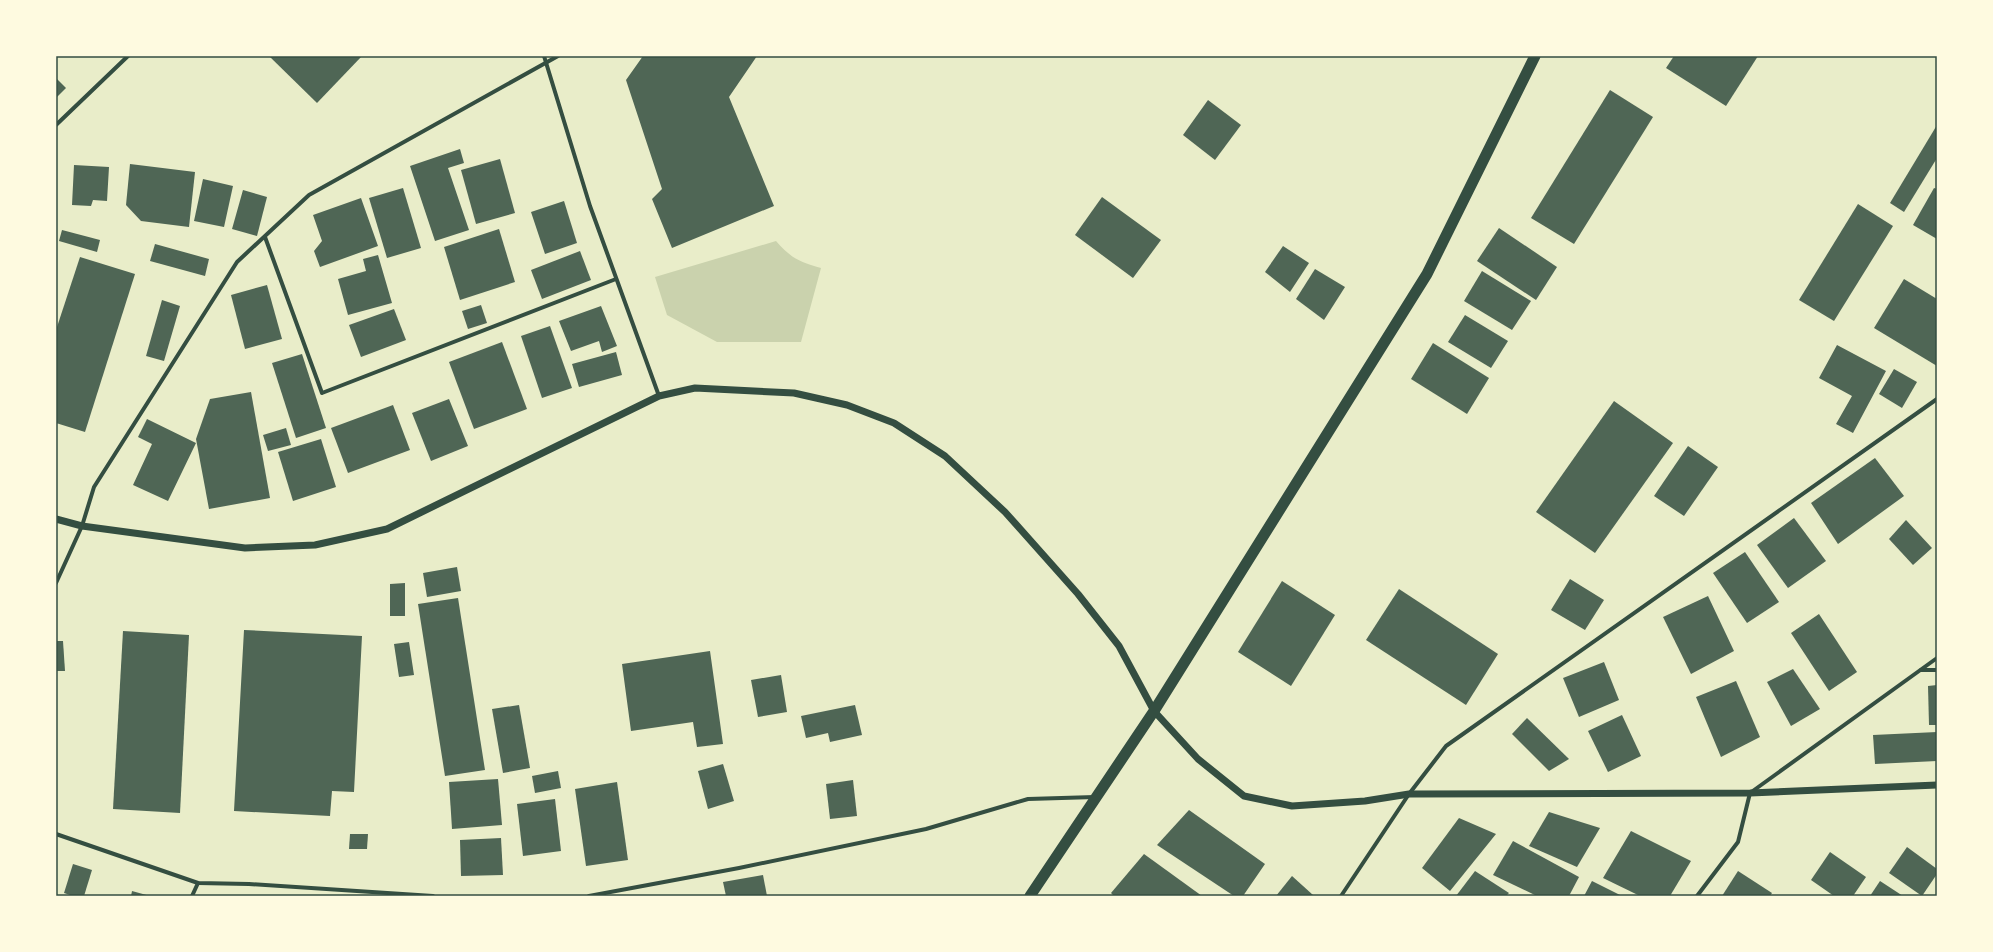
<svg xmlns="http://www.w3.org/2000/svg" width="1993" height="952" viewBox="0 0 1993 952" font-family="Signika,sans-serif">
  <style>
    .green { fill: #cad2ad }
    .building { fill: #4f6655 }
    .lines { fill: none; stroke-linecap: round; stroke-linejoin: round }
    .minor { stroke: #344e41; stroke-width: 4 }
    .tertiary { stroke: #344e41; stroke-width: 7 }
    .trunk { stroke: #344e41; stroke-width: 11 }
    .neatline { fill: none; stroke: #344e41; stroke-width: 1.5 }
  </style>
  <rect width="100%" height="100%" fill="#e9edc9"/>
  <!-- green -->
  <path class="green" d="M776,241C791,258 799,262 821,268L801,342H717L667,315L655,277Z"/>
  <!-- building -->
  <g class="building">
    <path d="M269,56H362L317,103Z"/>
    <path d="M643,56H757L729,97L774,206L672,248L652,199L662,189L626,80Z"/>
    <path d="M1674,56H1758L1726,106L1666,68Z"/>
    <path d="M56,78L66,88L56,98Z"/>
    <path d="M1610,90L1653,117L1574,244L1531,218Z"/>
    <path d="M1208,100L1241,125L1215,160L1183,135Z"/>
    <path d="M1937,125V158L1904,212L1890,203Z"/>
    <path d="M460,149L464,163L448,168L469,230L435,241L410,166Z"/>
    <path d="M500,159L515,213L476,224L461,170Z"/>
    <path d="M130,164L195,172L189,227L141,221L126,205Z"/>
    <path d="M74,165L109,167L107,201L93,200L91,206L72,205Z"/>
    <path d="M203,179L233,186L224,227L194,221Z"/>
    <path d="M403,188L421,248L387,258L369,198Z"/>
    <path d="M1934,188L1937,189V239L1913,225Z"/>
    <path d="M243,190L267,197L257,236L232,229Z"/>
    <path d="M1102,197L1161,240L1133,278L1075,235Z"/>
    <path d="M361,198L378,246L320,267L314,251L322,241L313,215Z"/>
    <path d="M564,201L577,243L545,254L531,212Z"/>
    <path d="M1858,204L1893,226L1834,321L1799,300Z"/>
    <path d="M1499,228L1557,267L1536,300L1477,261Z"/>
    <path d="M499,229L515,282L460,300L444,247Z"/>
    <path d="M62,230L100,240L97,252L59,241Z"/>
    <path d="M155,244L209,259L205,276L150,261Z"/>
    <path d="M1283,246L1309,263L1290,292L1265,272Z"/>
    <path d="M580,251L591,280L542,299L531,270Z"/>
    <path d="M378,255L392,303L348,315L338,279L366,271L363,259Z"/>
    <path d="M80,257L135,274L85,432L56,423V330Z"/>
    <path d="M1315,269L1345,287L1324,320L1296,299Z"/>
    <path d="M1482,271L1531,301L1512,330L1464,301Z"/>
    <path d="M1904,279L1937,299V366L1874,328Z"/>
    <path d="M267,285L282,339L245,349L231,295Z"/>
    <path d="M162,300L180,306L164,361L146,356Z"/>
    <path d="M481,305L487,323L468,329L462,311Z"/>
    <path d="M601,306L617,346L602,352L599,341L571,351L559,321Z"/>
    <path d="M394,309L406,340L361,357L349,325Z"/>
    <path d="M1465,315L1508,341L1491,368L1448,342Z"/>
    <path d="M550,326L572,388L542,398L521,336Z"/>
    <path d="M502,342L527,409L474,429L449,362Z"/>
    <path d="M1433,343L1489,378L1467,414L1411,379Z"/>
    <path d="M1837,345L1886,371L1853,433L1836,424L1852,396L1819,378Z"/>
    <path d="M616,352L622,375L579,387L572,364Z"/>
    <path d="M302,354L326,428L296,438L272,363Z"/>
    <path d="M1894,369L1917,382L1902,408L1879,394Z"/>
    <path d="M251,392L270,498L209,509L196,439L210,399Z"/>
    <path d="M449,399L468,446L431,461L412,413Z"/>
    <path d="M1614,401L1673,443L1595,553L1536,512Z"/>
    <path d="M393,405L410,450L348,473L331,428Z"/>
    <path d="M147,419L196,443L168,501L133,485L152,444L138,437Z"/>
    <path d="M286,428L291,445L268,451L263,435Z"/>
    <path d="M321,439L336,487L293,501L278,452Z"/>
    <path d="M1688,446L1718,467L1684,516L1654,496Z"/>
    <path d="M1875,458L1904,496L1838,544L1811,503Z"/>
    <path d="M1794,518L1826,561L1788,588L1757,545Z"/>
    <path d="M1906,520L1932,548L1913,565L1889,539Z"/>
    <path d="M1745,552L1779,602L1747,623L1713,573Z"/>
    <path d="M457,567L461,591L427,597L423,573Z"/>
    <path d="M1570,579L1604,600L1585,630L1551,610Z"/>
    <path d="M1282,581L1335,615L1291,686L1238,652Z"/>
    <path d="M405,583V616H390V584Z"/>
    <path d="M1399,589L1498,654L1466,705L1366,640Z"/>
    <path d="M1708,596L1734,651L1691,674L1663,617Z"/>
    <path d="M458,598L485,770L445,776L418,604Z"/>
    <path d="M1819,614L1857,672L1829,691L1791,633Z"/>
    <path d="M244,630L362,636L354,792L332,791L330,816L234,811Z"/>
    <path d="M123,631L189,635L180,813L113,809Z"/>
    <path d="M56,641H63L65,671H56Z"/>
    <path d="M409,642L414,675L399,677L394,644Z"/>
    <path d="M710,651L723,744L697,747L693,722L631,731L622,664Z"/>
    <path d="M1604,662L1619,700L1579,717L1563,678Z"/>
    <path d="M1793,669L1820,709L1791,726L1767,682Z"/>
    <path d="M781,675L787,712L758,717L751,680Z"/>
    <path d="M1736,681L1760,737L1721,757L1696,697Z"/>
    <path d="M1937,685V725H1929L1928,686Z"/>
    <path d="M519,705L530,768L503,773L492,709Z"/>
    <path d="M855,705L862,735L830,742L828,733L806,738L801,716Z"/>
    <path d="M1622,715L1641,756L1608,772L1588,731Z"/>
    <path d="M1527,718L1569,759L1549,771L1512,734Z"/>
    <path d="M1937,732V761L1875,764L1873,735Z"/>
    <path d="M723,764L734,801L708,809L698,771Z"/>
    <path d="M558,771L561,788L535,793L532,776Z"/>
    <path d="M498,779L502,825L452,829L449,782Z"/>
    <path d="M853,780L857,816L830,819L826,784Z"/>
    <path d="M617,782L628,860L586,866L575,789Z"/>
    <path d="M555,799L561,851L523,856L517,804Z"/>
    <path d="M1189,810L1265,864L1243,896H1234L1157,845Z"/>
    <path d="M1549,812L1600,828L1577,867L1529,846Z"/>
    <path d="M1459,818L1496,834L1450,891L1422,868Z"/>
    <path d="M1631,831L1691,861L1670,896H1640L1603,878Z"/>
    <path d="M350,834H368L367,849H349Z"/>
    <path d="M501,838L503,875L461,876L460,840Z"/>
    <path d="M1513,841L1579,877L1569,896H1537L1493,875Z"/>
    <path d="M1907,847L1937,869V874L1922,896L1889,873Z"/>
    <path d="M1830,852L1866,877L1853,896H1834L1811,880Z"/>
    <path d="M1144,854L1202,896H1114L1111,893Z"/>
    <path d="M73,864L92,870L84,896H73L64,893Z"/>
    <path d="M1475,871L1509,893L1506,896H1456Z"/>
    <path d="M1738,871L1772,893L1770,896H1722Z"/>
    <path d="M763,875L767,896H726L723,882Z"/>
    <path d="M1292,876L1313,895V896H1276Z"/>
    <path d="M1592,881L1622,896H1584Z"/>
    <path d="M1880,881L1903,896H1870Z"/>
    <path d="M132,891L150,896H131Z"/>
  </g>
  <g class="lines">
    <!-- minor -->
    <g class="minor">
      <path d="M544,56L590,206L659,396"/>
      <path d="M56,125L128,56"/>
      <path d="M265,237L322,393L616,279"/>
      <path d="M56,583L82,526L94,487L237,262L309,195L558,56"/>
      <path d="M1921,670H1937"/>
      <path d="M56,834L198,883L249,884L433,896"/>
      <path d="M192,896L198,883"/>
      <path d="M589,896L739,868L926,829L1028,799L1095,797"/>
      <path d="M1341,896L1409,794L1446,746L1937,399"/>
      <path d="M1697,896L1738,842L1750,793L1937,658"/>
    </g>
    <!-- tertiary -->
    <path class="tertiary" d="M56,519L82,526L245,548L315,545L387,529L659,396L695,388L794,393L847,405L894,423L945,456L1005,512L1078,594L1119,646L1154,711L1198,759L1244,796L1292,806L1365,801L1409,794L1750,793L1937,785"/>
    <!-- trunk -->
    <path class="trunk" d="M1030,896L1154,711L1427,274L1535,56"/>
  </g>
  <!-- border -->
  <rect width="1993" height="952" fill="none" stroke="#fefae0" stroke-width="114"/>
  <rect x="57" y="57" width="1879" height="838" class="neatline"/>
</svg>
